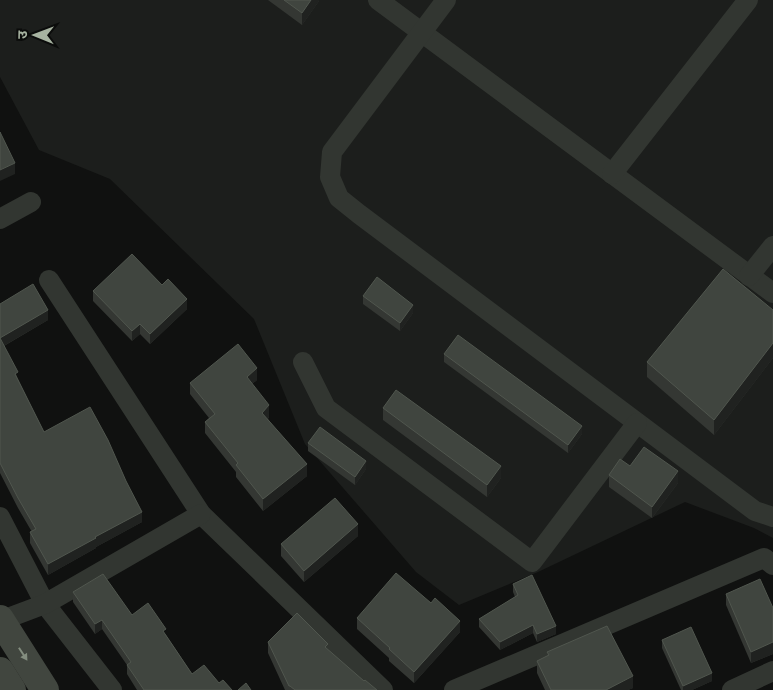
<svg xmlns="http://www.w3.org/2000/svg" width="773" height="690" viewBox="0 0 773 690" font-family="'Fira Sans Condensed','Noto Sans Devanagari',sans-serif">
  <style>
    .built { fill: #1c1e1c }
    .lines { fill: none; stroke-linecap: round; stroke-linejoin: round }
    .street { stroke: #323631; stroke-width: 20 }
    .secondary { stroke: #41463f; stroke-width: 28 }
    .wall { fill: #343733 }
    .shaded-wall { fill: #202220 }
    .building { fill: #40453f; stroke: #50564e }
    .oneway { fill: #838d7f }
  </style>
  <rect width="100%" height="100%" fill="#101110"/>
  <!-- built -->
  <path class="built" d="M0,0H773V538L754,528L685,502L538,572L459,605L416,572L305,444L254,319L110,179L39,150L0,77Z"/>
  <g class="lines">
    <!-- street -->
    <g class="street">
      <path d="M378,0L773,293"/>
      <path d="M446,0L332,152L330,177L339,198L359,214L755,511L773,517"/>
      <path d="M612,174L748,0"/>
      <path d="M0,219L31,202"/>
      <path d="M749,276L773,246"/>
      <path d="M49,280L201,514L383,690"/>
      <path d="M303,362L326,408L532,562L637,423"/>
      <path d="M0,517L45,604L112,690"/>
      <path d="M0,621L45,604L201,514"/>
      <path d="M454,690L764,558L773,565"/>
      <path d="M732,690L773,671"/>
    </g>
    <!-- secondary -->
    <g class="secondary">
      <path d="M0,619L45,690"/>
      <path d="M0,671L12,690"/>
    </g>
  </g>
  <!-- wall -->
  <g class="wall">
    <path d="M268,0H319V1L302,25Z"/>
    <path d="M162,285L187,309L150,344L140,334L132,341L93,301V291Z"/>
    <path d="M363,296L413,313L400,331L363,304Z"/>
    <path d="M0,304L48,320L4,346L18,379L44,432L142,522L96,547V548L48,575L30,543V532H32L18,508L0,473Z"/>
    <path d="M773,310V358L714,435L647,377V362Z"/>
    <path d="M444,354L582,434L568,453L444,362Z"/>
    <path d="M257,380L252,384L269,417L268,419L307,476L263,511L236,477V472L205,433V422L209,418L190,394V383Z"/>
    <path d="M383,408L501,478L487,497L383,420Z"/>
    <path d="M308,443L366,469L355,485L308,451Z"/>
    <path d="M609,475L678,483L652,518L609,487Z"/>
    <path d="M358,536L304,582L281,556V544Z"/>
    <path d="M513,584L556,634L537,642L533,633L500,650L479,627V619L515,597L513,592Z"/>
    <path d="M73,592L132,615L166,635L192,674L219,683L232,690H137L127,674V665L102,629L95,634L73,602Z"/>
    <path d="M726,594L773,608V654L751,663L726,605Z"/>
    <path d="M357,618L460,632L414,683L389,661V658L357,629Z"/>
    <path d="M662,640L712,681L692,690H681L662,648Z"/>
    <path d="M268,642L328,650L364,681L377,690H285L268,653Z"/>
    <path d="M547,652L633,688L628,690H545L537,673V661L547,656Z"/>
  </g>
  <!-- shaded-wall -->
  <g class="shaded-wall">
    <path d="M311,0H319V1L302,25V13Z"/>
    <path d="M15,163V174L0,181V170Z"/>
    <path d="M187,299V309L150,344V334Z"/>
    <path d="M413,305V313L400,331V323Z"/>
    <path d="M48,310V320L0,348V338Z"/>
    <path d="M140,324V334L132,341V331Z"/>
    <path d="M773,343V358L714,435V420Z"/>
    <path d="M257,368V380L247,388V377Z"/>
    <path d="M269,405V417L262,425V413Z"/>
    <path d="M582,426V434L568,453V445Z"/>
    <path d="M366,461V469L355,485V477Z"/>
    <path d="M307,464V476L263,511V499Z"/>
    <path d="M501,466V478L487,497V485Z"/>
    <path d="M678,471V483L652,518V507Z"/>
    <path d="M142,512V522L96,547V548L48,575V564L95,537Z"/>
    <path d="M358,524V536L304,582V571Z"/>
    <path d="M102,620V629L95,634V624Z"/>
    <path d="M460,621V632L414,683V672Z"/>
    <path d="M533,625V633L500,650V642Z"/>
    <path d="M556,626V634L537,642V634Z"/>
    <path d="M773,642V654L751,663V652Z"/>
    <path d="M712,673V681L692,690H683V686Z"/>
    <path d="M633,676V688L628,690H606Z"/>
  </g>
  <!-- building -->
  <g class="building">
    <path d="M284,0H311L302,13Z"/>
    <path d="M0,132L15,163L0,170Z"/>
    <path d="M132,254L162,285L168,279L187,299L150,334L140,324L132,331L93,291Z"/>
    <path d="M723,269L773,310V343L714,420L647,362Z"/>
    <path d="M377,277L413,305L400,323L363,296Z"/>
    <path d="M33,284L48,310L0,338L18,372L15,374L44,432L90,407L108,440L126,481L142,512L95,537L96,538L48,564L30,532L36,529L18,498L0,463V304Z"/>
    <path d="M458,335L582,426L568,445L444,354Z"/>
    <path d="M238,344L257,368L247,377L269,405L262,413L307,464L263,499L236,465L238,463L205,422L215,414L190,383Z"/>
    <path d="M396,390L501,466L487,485L383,408Z"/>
    <path d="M320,427L366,461L355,477L308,443Z"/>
    <path d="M644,447L678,471L652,507L609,475L620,459L630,466Z"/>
    <path d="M335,498L358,524L304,571L281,544Z"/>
    <path d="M396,573L431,603L435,598L460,621L414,672L389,649L390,648L357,618Z"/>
    <path d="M103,574L132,615L148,603L166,629L163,631L192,674L204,665L219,683L223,680L232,690H144L127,665L131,662L102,620L95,624L73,592Z"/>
    <path d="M532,575L556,626L537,634L533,625L500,642L479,619L518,595L513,584Z"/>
    <path d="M760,579L773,608V642L751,652L726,594Z"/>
    <path d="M297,613L328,644L325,647L364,681L365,680L377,690H295L290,686H289L268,642Z"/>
    <path d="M607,626L633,676L606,690H551L537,661L549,655L547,652Z"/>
    <path d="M691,627L712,673L683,686L662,640Z"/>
    <path d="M246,683L251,690H238Z"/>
  </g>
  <!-- one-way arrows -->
  <defs><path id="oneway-solid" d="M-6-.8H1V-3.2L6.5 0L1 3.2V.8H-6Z" transform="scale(1.25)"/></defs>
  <use class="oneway" href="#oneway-solid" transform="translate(23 654) rotate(57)"/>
  <!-- north arrow -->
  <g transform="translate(35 35) rotate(271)" stroke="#0b0c0b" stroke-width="4" paint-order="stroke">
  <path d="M0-4L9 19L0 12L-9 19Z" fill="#a7b3a1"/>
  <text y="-8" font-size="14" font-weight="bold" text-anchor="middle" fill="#a7b3a1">उ</text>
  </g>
</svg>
